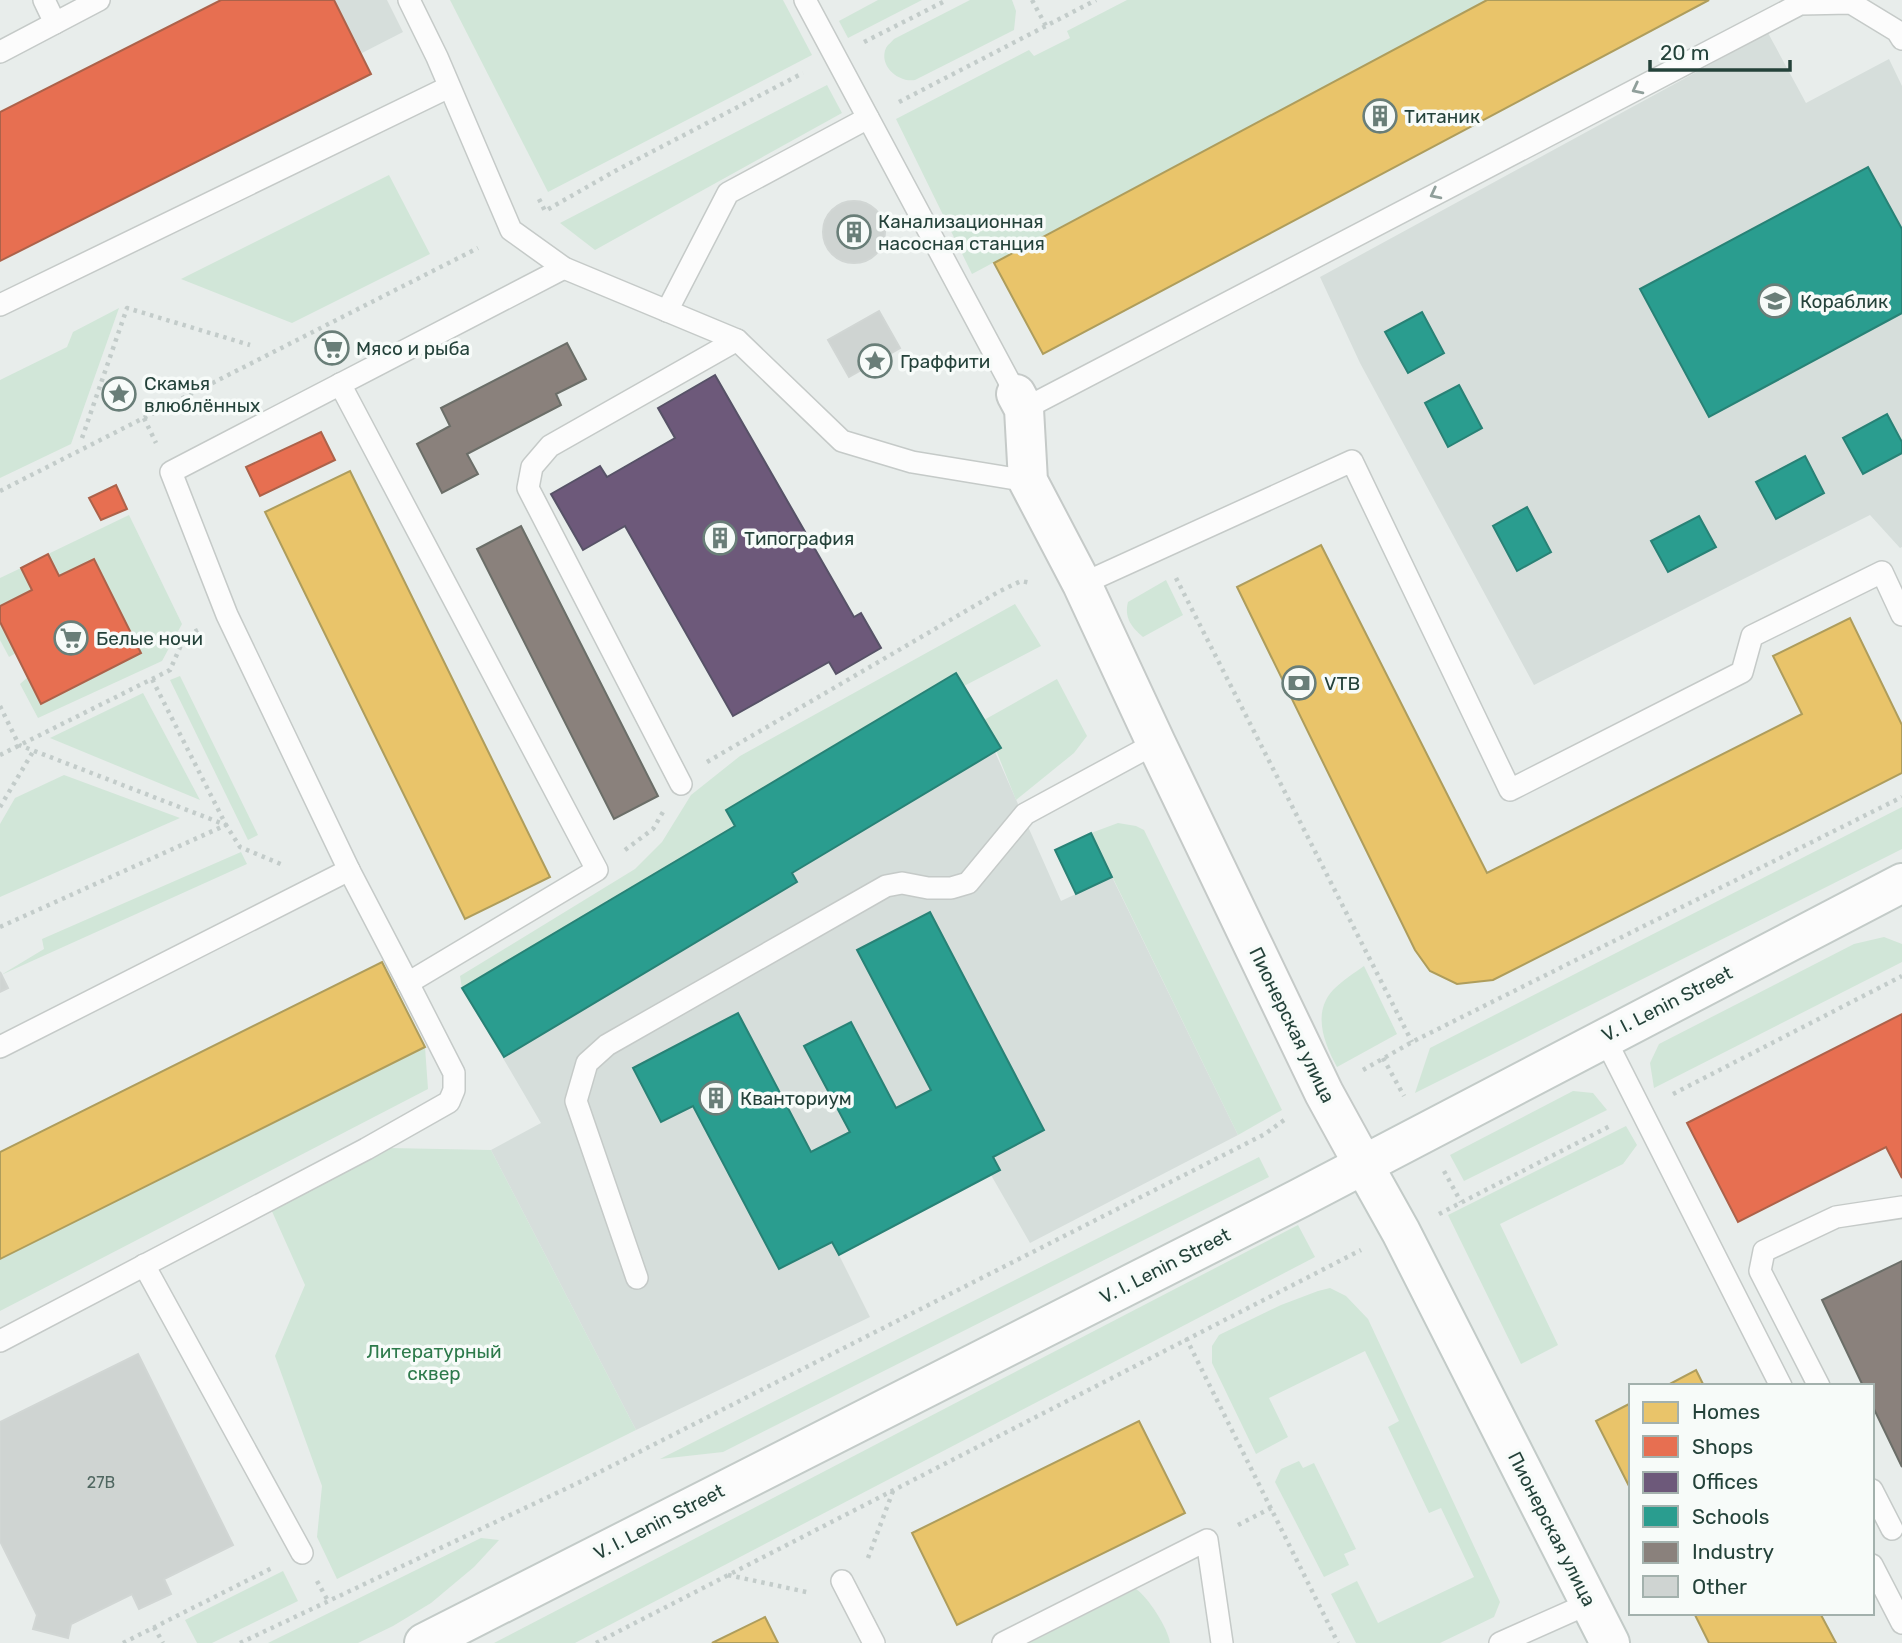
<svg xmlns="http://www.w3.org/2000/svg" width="1902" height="1643" viewBox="0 0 1902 1643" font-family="Rubik,sans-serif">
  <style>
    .built { fill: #d6dedb }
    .green { fill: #d1e6d8 }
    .homes { fill: #e9c46a; stroke: #ae9d5c; stroke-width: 2 }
    .shops { fill: #e76f51; stroke: #ac624a; stroke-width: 2 }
    .offices { fill: #6d597a; stroke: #575267; stroke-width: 2 }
    .schools { fill: #2a9d8f; stroke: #288276; stroke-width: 2 }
    .industry { fill: #8a817c; stroke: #6b6e68; stroke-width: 2 }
    .building { fill: #cfd4d2; stroke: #d1d6d4; stroke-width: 2 }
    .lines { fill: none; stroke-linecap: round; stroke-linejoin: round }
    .lane-casing { stroke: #c5cac8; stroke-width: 24 }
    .street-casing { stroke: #c5cac8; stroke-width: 42 }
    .secondary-casing { stroke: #c3cbc8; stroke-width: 42 }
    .path { stroke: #c3ccca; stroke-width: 4.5; stroke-dasharray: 3.5 5; stroke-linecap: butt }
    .lane { stroke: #fcfcfc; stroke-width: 21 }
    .street { stroke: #fcfcfc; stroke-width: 38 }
    .secondary { stroke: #fcfcfc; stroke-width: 38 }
    .oneway { stroke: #909f9b }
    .labels { text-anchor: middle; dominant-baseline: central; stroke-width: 7; stroke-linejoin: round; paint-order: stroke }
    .number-label { font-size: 16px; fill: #506761 }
    .poi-label { font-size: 19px; fill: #24423a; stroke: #f7fbf9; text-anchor: start }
    .street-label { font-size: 19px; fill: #24423a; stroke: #f7fbf9 }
    .park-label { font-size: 19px; fill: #2d7a4b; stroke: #f7fbf9 }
  </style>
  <rect width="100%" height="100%" fill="#e8edeb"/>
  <!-- built -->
  <g class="built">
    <path d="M334,0H387L403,32L362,53Z"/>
    <path d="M1768,33L1806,103L1889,59L1902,86V547L1900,548L1870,515L1534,685L1360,363L1320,277Z"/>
    <path d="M956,673L1001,748L995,752L1061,901L1112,877L1238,1135L1030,1243L991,1175L839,1255L870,1317L636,1430L491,1150L541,1123L462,988L734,826L726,810Z"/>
  </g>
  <!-- green -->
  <g class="green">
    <path d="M450,0H783L812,55L548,192Z"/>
    <path d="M878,0H922L848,38L839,21Z"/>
    <path d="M970,0H1012L1016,11L1014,30L915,80C899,83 878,66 886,48C888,44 892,42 894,39Z"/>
    <path d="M1127,0H1487L972,274L896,119L1029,50L1034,56L1070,38L1067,31Z"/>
    <path d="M827,85L842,113L595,250L560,223Z"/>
    <path d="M389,175L430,254L292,323L181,279Z"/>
    <path d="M119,308L71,444L0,478V380L67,347L73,332Z"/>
    <path d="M129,515L182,624L162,661L38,718L20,684L28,677L41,703L141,653L94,559L59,576L48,554Z"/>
    <path d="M21,568L32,590L0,606V578Z"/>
    <path d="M1166,580L1183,615L1143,637C1131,627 1124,617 1128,602Z"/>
    <path d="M1015,604L1041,646L964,686L955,673L726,810L735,826L462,988L460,976L635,869L662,842L691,795L740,756Z"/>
    <path d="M0,622L16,653L9,657L0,640Z"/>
    <path d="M180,676L258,835L248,840L170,680Z"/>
    <path d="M1057,679L1087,736L1074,753L1016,800L984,720Z"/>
    <path d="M143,693L200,800L50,738Z"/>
    <path d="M64,775L180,818L0,897V824L15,798Z"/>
    <path d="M1902,807V849L1415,1093L1430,1048Z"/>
    <path d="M1118,823L1136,826L1144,830L1282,1110L1238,1135L1091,833Z"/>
    <path d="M241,852L247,864L1,975L44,949L42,939Z"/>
    <path d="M1884,937L1902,944V962L1654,1088L1650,1063L1659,1044L1854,944Z"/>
    <path d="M1364,966L1397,1034L1337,1067C1324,1043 1312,1013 1333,990C1342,981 1354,973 1364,966Z"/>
    <path d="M425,1047L428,1089L0,1311V1259Z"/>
    <path d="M1573,1091L1593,1093L1607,1110L1464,1181L1450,1155Z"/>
    <path d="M1626,1126L1637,1145L1623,1164L1500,1224L1558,1345L1521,1364L1448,1215Z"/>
    <path d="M389,1148L491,1150L636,1430L337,1579L317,1537L322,1486L275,1356L305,1285L270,1207Z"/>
    <path d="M1259,1157L1269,1177L723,1452L660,1459Z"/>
    <path d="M1298,1225L1315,1257L575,1643H494Z"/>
    <path d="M1330,1288L1346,1296L1368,1319L1500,1602L1494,1617L1440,1643H1356L1331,1594L1357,1581L1378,1623L1474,1577L1441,1508L1429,1513L1388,1427L1399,1421L1365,1351L1269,1398L1288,1437L1256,1454L1212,1363V1346L1219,1335L1281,1305L1318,1291Z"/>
    <path d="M1299,1461L1303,1468L1314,1463L1356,1549L1344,1554L1349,1565L1324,1577L1275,1482L1281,1469Z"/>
    <path d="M481,1538L499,1540L474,1567L431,1603L393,1626L358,1643H268Z"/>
    <path d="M283,1571L298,1601L212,1643H197L185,1620Z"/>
    <path d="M1136,1589C1148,1597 1168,1628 1170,1643H1029Z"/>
  </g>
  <!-- homes -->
  <g class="homes">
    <path d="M1487,0H1709L1043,354L994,263Z"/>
    <path d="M350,471L550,877L465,919L265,512Z"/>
    <path d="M1321,545L1487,873L1802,714L1773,656L1850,618L1902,725V773L1493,980L1457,984L1430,971L1415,950L1237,587Z"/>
    <path d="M382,962L425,1047L0,1259V1152Z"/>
    <path d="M1696,1370L1704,1386H1666Z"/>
    <path d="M1631,1403V1490L1596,1421Z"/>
    <path d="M1139,1421L1185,1513L957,1625L912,1533Z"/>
    <path d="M1694,1613H1820L1836,1643H1709Z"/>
    <path d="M765,1617L778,1643H712Z"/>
  </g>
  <!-- shops -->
  <g class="shops">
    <path d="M221,0H334L371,74L0,261V112Z"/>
    <path d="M321,432L335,460L260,496L246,467Z"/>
    <path d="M116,485L127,509L101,520L89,498Z"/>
    <path d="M48,554L59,576L94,559L141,653L41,704L0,622V606L32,590L21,568Z"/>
    <path d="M1902,1014V1178L1886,1147L1738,1222L1687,1123Z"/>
  </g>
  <!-- offices -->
  <path class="offices" d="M715,375L854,617L861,613L881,648L836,674L829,662L733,716L625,526L583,550L551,494L600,466L607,477L675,438L658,408Z"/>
  <!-- schools -->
  <g class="schools">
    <path d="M1868,167L1902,229V313L1709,417L1640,289Z"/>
    <path d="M1422,312L1444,353L1408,373L1385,332Z"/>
    <path d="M1459,385L1482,428L1448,447L1425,403Z"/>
    <path d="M1887,414L1902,442V453L1863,474L1843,438Z"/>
    <path d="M1805,456L1824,493L1776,519L1756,482Z"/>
    <path d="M1527,507L1551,552L1517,571L1493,526Z"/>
    <path d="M1699,516L1716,547L1668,572L1651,541Z"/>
    <path d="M956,673L1001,748L792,873L797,882L504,1057L462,988L735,826L726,810Z"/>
    <path d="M1091,833L1112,877L1076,894L1055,850Z"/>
    <path d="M930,912L1044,1130L993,1157L1000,1170L839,1255L832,1242L779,1269L693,1106L661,1122L633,1068L738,1013L811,1152L850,1132L804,1046L851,1022L896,1108L931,1090L857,950Z"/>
  </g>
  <!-- industry -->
  <g class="industry">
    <path d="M567,343L586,379L556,394L561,405L467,454L478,474L442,493L417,444L450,426L441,408Z"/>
    <path d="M521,526L658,796L614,819L477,549Z"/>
    <path d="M1902,1261V1467L1872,1405V1386H1863L1822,1300Z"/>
  </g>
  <!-- building -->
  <g class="building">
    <circle cx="854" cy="232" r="31"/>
    <path d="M879,311L900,348L849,377L828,340Z"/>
    <path d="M0,972L8,988L0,992Z"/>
    <path d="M138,1354L233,1545L164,1579L171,1594L139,1609L132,1594L71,1624L68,1638L33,1629L37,1615L0,1541V1422Z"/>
  </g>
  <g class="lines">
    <defs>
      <g id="lane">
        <path d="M44,0L55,23"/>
        <path d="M409,0L437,57L511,230L564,268L737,340L842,441L912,462L1028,481"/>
        <path d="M805,0L1016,394"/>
        <path d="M0,52L99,0"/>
        <path d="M0,305L449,87"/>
        <path d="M667,311L728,193L868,118"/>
        <path d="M340,384L597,870L408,983L349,870"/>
        <path d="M1024,409L1800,4L1851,3L1897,31L1902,39"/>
        <path d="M1082,584L1352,461L1510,790L1742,672L1752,636L1882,572L1902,615"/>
        <path d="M681,784L528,488L532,467L550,446L737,340"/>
        <path d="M1604,1037L1781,1386"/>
        <path d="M0,1047L349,870L227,615L171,472L564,268"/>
        <path d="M144,1265L302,1553"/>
        <path d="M637,1278L576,1101L587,1063L607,1045L886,886L902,883L928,888H951L968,883L1025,814L1156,743"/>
        <path d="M0,1341L366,1149L449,1102L454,1090V1073L408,983"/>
        <path d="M1819,1386L1760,1271L1764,1251L1836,1217L1902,1207"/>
        <path d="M1872,1490L1892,1529"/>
        <path d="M1872,1565L1902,1623"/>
        <path d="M842,1581L874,1643"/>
        <path d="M1003,1643L1207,1540L1222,1643"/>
        <path d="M1500,1643L1590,1603"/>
      </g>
      <path id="street" d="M1016,394L1024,409L1028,481L1082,584L1156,743L1324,1093L1363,1164"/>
      <g id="secondary">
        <path d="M1363,1164L1401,1232L1610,1643"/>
        <path d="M424,1643L1300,1198L1902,883"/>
      </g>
    </defs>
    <!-- lane casing -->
    <use href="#lane" class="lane-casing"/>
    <!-- street casing -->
    <use href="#street" class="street-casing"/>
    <!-- secondary casing -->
    <use href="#secondary" class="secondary-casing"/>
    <!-- path -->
    <g class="path">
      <path d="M1032,0L1046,26"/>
      <path d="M864,42L947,0"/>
      <path d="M899,102L1096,0"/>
      <path d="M539,199L545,211L615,171L803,73"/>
      <path d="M144,418L156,443"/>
      <path d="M82,438L127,308L250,345"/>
      <path d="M0,491L478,248"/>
      <path d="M1176,578L1412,1042"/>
      <path d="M0,706L19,745L226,825L152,679"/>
      <path d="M0,755L170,670L185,636L198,630"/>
      <path d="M707,762L1000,591L1021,581L1031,583"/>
      <path d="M0,807L34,750"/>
      <path d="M625,850L653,829L663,812"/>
      <path d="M0,927L226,825L240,847L283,865"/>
      <path d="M1383,1058L1404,1096"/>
      <path d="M1363,1070L1412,1042L1902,797"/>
      <path d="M1673,1094L1902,976"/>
      <path d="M1444,1171L1461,1202"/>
      <path d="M1439,1214L1612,1125"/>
      <path d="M1186,1338L1338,1643"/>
      <path d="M1238,1525L1271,1508"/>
      <path d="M868,1558L893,1491"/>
      <path d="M728,1575L811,1593"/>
      <path d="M317,1581L328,1601"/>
      <path d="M154,1627L163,1643"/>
      <path d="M123,1643L272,1568"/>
      <path d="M240,1643L582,1481L1265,1134L1287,1118"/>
      <path d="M596,1643L1361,1250"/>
    </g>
    <!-- lane -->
    <use href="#lane" class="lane"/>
    <!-- street -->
    <use href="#street" class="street"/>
    <!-- secondary -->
    <use href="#secondary" class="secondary"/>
  </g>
  <!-- one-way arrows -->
  <defs><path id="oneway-chevron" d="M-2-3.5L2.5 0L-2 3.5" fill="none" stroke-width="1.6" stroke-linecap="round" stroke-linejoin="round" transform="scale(1.75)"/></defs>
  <g class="oneway">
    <use href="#oneway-chevron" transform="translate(1637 89) rotate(153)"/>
    <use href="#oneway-chevron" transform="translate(1435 194) rotate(153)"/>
  </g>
  <!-- icons -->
  <defs>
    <symbol id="building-ring" viewBox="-11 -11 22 22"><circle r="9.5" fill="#f7fbf9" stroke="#697e78" stroke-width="1.5"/><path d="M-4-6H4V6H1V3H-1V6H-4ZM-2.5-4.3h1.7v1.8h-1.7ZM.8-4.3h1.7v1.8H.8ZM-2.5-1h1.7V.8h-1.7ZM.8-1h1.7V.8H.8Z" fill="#697e78"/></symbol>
    <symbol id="school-ring" viewBox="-11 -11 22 22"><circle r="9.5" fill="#f7fbf9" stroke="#697e78" stroke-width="1.5"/><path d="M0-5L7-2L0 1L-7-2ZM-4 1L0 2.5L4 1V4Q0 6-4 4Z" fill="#697e78"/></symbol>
    <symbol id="supermarket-ring" viewBox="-11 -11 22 22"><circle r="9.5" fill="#f7fbf9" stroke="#697e78" stroke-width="1.5"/><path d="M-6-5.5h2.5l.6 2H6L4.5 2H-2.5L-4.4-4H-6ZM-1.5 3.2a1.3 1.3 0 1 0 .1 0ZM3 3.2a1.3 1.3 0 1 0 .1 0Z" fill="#697e78"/></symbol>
    <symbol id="sight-ring" viewBox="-11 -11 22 22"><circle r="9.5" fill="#f7fbf9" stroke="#697e78" stroke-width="1.5"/><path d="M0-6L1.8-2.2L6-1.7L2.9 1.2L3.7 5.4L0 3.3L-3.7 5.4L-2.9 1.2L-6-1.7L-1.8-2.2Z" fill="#697e78"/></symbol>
    <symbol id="bank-ring" viewBox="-11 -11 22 22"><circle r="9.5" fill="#f7fbf9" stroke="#697e78" stroke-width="1.5"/><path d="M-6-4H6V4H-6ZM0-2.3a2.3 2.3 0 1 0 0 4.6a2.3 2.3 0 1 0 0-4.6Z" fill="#697e78"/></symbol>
  </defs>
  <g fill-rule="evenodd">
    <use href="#building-ring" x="1361" y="97" width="38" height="38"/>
    <use href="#building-ring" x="835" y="213" width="38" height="38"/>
    <use href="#school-ring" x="1756" y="282" width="38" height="38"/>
    <use href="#supermarket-ring" x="313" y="329" width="38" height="38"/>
    <use href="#sight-ring" x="856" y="342" width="38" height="38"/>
    <use href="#sight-ring" x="100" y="375" width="38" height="38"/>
    <use href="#building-ring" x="701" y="519" width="38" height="38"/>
    <use href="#supermarket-ring" x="52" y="619" width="38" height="38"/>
    <use href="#bank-ring" x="1280" y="664" width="38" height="38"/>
    <use href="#building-ring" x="697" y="1079" width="38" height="38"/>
  </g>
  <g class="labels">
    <!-- number labels -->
    <g class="number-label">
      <text x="101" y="1482">27В</text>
    </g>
    <!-- poi labels -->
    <g class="poi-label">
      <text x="1404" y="116">Титаник</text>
      <text x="878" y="221">Канализационная<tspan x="878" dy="22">насосная станция</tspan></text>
      <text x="1800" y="301">Кораблик</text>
      <text x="356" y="348">Мясо и рыба</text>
      <text x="900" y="361">Граффити</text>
      <text x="144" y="383">Скамья<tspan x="144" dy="22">влюблённых</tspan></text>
      <text x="744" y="538">Типография</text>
      <text x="96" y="638">Белые ночи</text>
      <text x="1324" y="683">VTB</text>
      <text x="740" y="1098">Кванториум</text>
    </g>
    <!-- street labels -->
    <g class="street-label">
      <text transform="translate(1667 1004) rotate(-27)">V. I. Lenin Street</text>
      <text transform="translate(1292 1025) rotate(64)">Пионерская улица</text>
      <text transform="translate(1165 1266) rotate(-27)">V. I. Lenin Street</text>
      <text transform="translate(659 1522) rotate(-27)">V. I. Lenin Street</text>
      <text transform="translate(1552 1529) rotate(63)">Пионерская улица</text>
    </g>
    <!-- park labels -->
    <g class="park-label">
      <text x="434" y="1351">Литературный<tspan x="434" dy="22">сквер</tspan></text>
    </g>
  </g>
  <!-- legend -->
  <rect x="1629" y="1384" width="245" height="231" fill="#f7fbf9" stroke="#a3b1ad" stroke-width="2"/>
  <rect x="1643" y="1402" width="35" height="21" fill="#e9c46a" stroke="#a3b1ad" stroke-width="2"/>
  <text x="1692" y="1419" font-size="21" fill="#24423a">Homes</text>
  <rect x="1643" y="1436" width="35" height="21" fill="#e76f51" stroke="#a3b1ad" stroke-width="2"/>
  <text x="1692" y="1454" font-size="21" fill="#24423a">Shops</text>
  <rect x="1643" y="1472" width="35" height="21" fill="#6d597a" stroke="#a3b1ad" stroke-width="2"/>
  <text x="1692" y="1489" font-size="21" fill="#24423a">Offices</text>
  <rect x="1643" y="1506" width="35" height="21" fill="#2a9d8f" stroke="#a3b1ad" stroke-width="2"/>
  <text x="1692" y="1524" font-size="21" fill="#24423a">Schools</text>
  <rect x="1643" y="1542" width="35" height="21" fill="#8a817c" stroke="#a3b1ad" stroke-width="2"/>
  <text x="1692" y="1559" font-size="21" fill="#24423a">Industry</text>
  <rect x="1643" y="1576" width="35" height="21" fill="#cfd4d2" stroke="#a3b1ad" stroke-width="2"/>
  <text x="1692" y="1594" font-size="21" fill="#24423a">Other</text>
  <!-- scale -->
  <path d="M1650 60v10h140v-10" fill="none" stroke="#24423a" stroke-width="3.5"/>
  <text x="1660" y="60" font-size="21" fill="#24423a" stroke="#f7fbf9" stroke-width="5" paint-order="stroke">20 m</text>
</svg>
